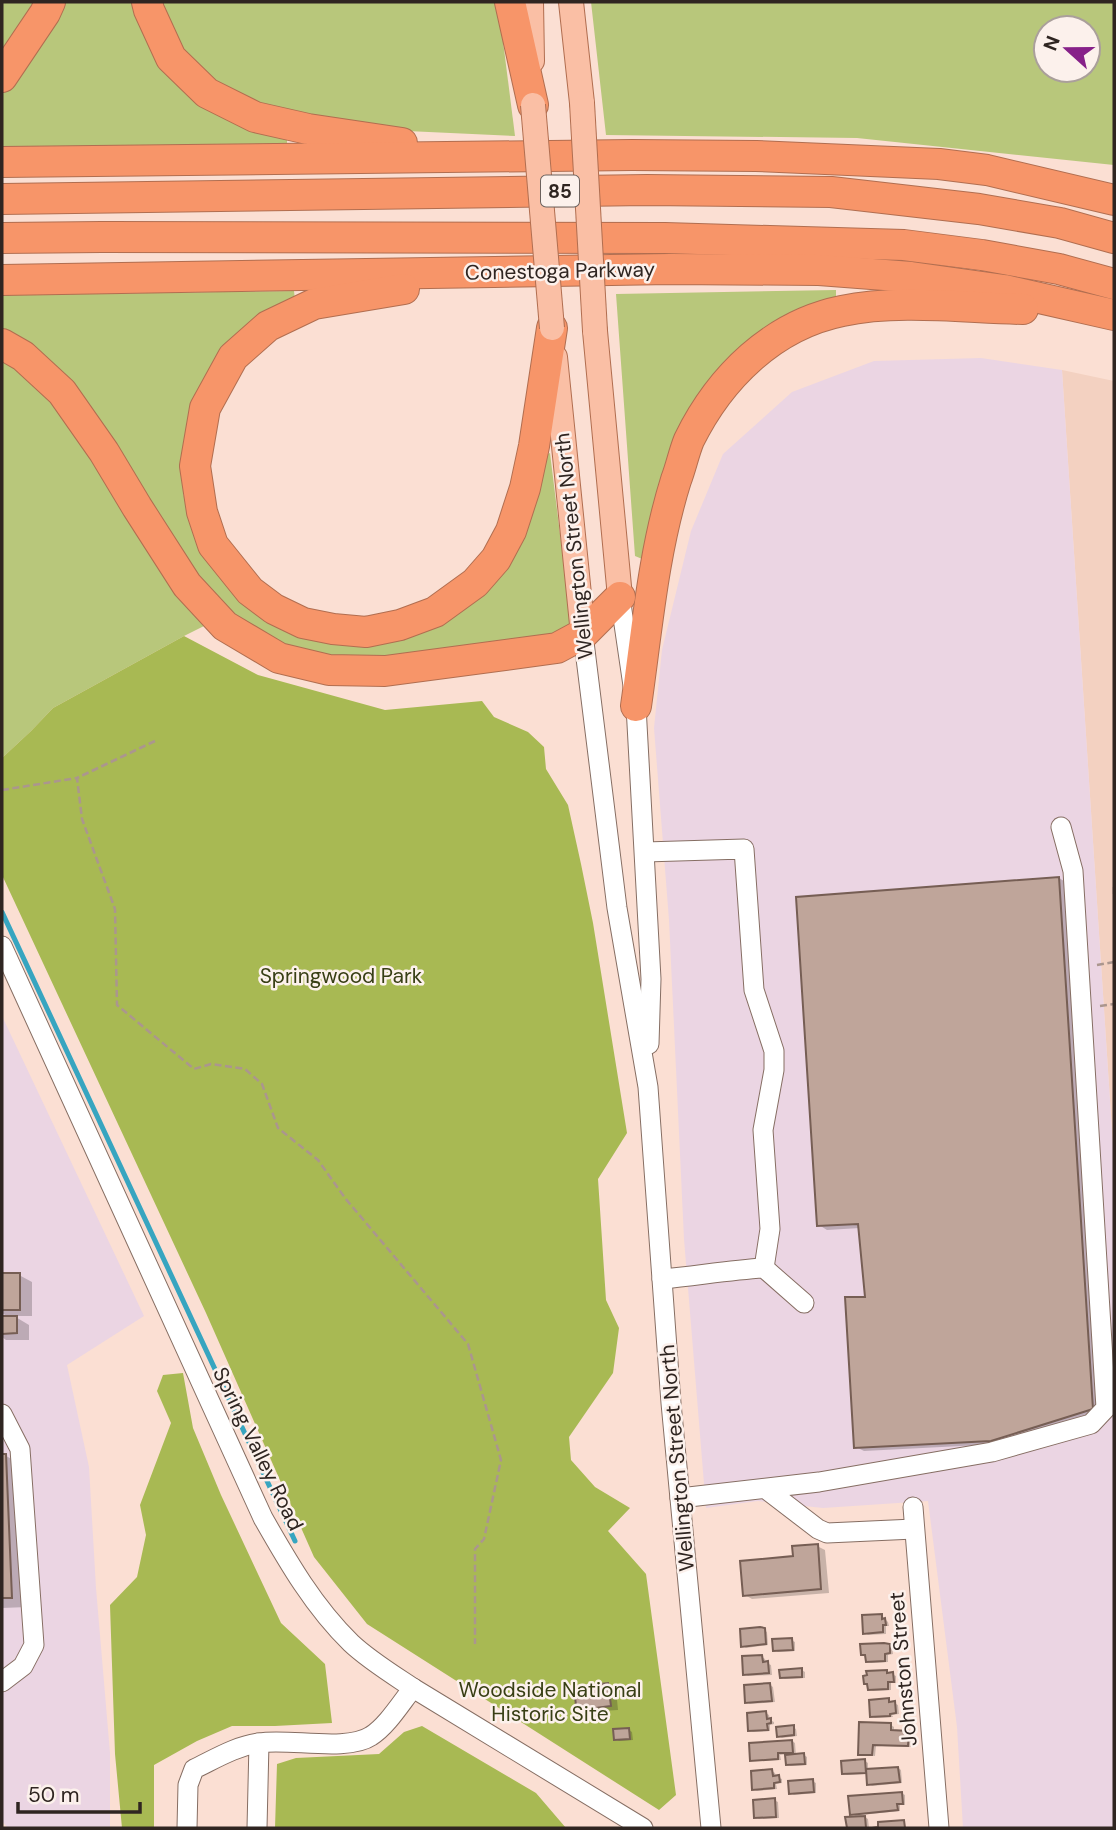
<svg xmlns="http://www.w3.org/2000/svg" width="1116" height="1830" viewBox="0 0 1116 1830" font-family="'DM Sans',sans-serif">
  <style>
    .built { fill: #f3d1c1 }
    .industrial { fill: #ebd5e3 }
    .green { fill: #b8c77b; fill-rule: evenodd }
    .forest { fill: #a8b953 }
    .shadow { fill: #0003 }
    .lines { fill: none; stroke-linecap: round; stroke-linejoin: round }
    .stream { stroke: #37a5c0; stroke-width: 5 }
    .building { fill: #bfa59a; stroke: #765e54; stroke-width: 2 }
    .minor-casing { stroke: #866e63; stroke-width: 21 }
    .major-casing { stroke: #b16e50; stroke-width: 26 }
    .highway-casing { stroke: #b16e50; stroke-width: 32 }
    .path { stroke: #ab968e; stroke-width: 2.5; stroke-dasharray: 7 3.5; stroke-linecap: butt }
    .minor { stroke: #fff; stroke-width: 19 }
    .major { stroke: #fabfa5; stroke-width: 24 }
    .highway { stroke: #f79569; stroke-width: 30 }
    .major-bridge-casing { stroke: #b16e50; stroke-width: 26; stroke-linecap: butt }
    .major-bridge { stroke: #fabfa5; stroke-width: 24 }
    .labels { text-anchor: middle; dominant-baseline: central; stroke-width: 5; stroke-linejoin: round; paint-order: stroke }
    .shield { fill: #fcf1ec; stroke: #6c625e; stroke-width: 2 }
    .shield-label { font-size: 19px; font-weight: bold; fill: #2f2521 }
    .street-label { font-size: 21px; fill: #2f2521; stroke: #fcf1ec }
    .park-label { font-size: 21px; fill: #383f15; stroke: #fcf1ec }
  </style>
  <rect width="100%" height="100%" fill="#fbdfd3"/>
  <!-- built -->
  <path class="built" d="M1062,370L1114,381V1161Z"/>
  <!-- industrial -->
  <g class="industrial">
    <path d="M981,358L1062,370L1114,1161V1828H963L957,1727L928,1501L823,1508L758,1501L706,1508L684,1239L669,920L654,728L662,650L691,531L723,454L792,392L874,361Z"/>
    <path d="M2,1016L144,1316L67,1365L89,1467L96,1588L110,1753V1828H8L2,1821Z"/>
  </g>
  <!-- green -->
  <g class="green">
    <path d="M2,2H38L2,61Z"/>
    <path d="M59,2H136L147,34L287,136V150L2,156V94L6,91Z"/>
    <path d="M157,2H498L515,136L407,131L317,123L231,95L197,70L169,32Z"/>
    <path d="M591,2H1114V165L857,138L606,135ZM1046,28H1088V70H1046Z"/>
    <path d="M836,290V304L743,352L647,561L635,556L616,294Z"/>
    <path d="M294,291L295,300L262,319L183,466V493L190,516L298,631L457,612L539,458L550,453L571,623L556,634L391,664L281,649L221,611L2,336V295Z"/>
    <path d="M2,360L18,368L49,396L178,592L206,625L184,636L53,708L31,731L2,758Z"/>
  </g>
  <!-- forest -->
  <g class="forest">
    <path d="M184,636L258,675L385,710L482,701L494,717L528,732L544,747L546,769L568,805L581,864L593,923L627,1133L598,1179L606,1300L619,1328L613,1373L569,1437L571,1460L595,1487L630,1508L608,1531L646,1574L676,1795L659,1810L367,1624L314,1557L206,1313L2,875V758L31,731L53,708Z"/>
    <path d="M183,1373L193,1428L221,1495L281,1623L325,1664L332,1723L275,1726H232L197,1741L154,1765V1828H122L115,1754L110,1605L137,1577L146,1535L140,1505L171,1423L157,1391L163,1375Z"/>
    <path d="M422,1726L536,1793L566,1828H275L277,1764L296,1758L379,1754L404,1732Z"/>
  </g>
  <!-- shadow -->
  <g class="shadow">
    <path d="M1059,878L1067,883L1100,1413L1000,1444L864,1451L856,1447L867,1299L860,1228L827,1230L819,1225Z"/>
    <path d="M2,1275H19L32,1282V1316H14L29,1325V1340H6L2,1337V1318H10L2,1313Z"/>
    <path d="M2,1456H6L23,1465L28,1607L2,1608Z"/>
    <path d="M817,1546L825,1550L829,1593L752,1599L745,1595L795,1558Z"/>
    <path d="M882,1616L888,1622L889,1626H886V1634L868,1635L865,1633Z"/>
    <path d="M764,1630L767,1632L768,1645L746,1648L743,1646Z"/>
    <path d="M791,1640L795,1642V1651L778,1652L775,1650Z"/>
    <path d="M889,1645L892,1647L893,1654L888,1655V1662L871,1663L867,1661V1656L863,1654Z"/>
    <path d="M762,1657L765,1659L766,1663L771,1665L772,1675L748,1676L745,1674Z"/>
    <path d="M802,1670L805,1672V1678L785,1679L782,1677Z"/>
    <path d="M887,1672L896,1676V1683H891V1690L873,1691L869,1689V1685L865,1683Z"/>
    <path d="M608,1685L616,1689L618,1710L602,1711V1716L586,1718L578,1714Z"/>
    <path d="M770,1685L773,1687L775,1702L750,1704L747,1702Z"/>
    <path d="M888,1700L898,1705L899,1714L892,1715L893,1717L875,1718L872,1716Z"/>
    <path d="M766,1713L769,1715L770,1720L774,1722V1724L770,1725V1731L753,1732L749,1730Z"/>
    <path d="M891,1725L894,1727V1732L908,1733L911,1735V1747L876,1746L875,1756L863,1755L859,1754Z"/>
    <path d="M793,1727L796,1729L797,1736L782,1738L778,1736Z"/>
    <path d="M629,1730L632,1732L633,1740L619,1741L616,1739Z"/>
    <path d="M792,1741L795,1743L796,1756L804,1755L807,1757V1765L791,1766L787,1764V1754L780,1755L781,1760L755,1761L752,1760Z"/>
    <path d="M865,1761L868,1763V1771L898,1768L901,1770L902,1783L872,1786L869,1784L868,1772L859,1767L857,1770L864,1774L847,1775L844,1773Z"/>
    <path d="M772,1771L775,1773L776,1777L782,1779V1783L776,1784L777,1789L757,1791L753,1789Z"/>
    <path d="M812,1781L816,1783V1793L794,1795L791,1793Z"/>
    <path d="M901,1793L905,1795V1805H900V1811L861,1815L868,1819L869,1828H848L847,1819L859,1818L852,1814Z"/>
    <path d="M774,1800L778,1802L779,1818L759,1819L756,1817Z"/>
  </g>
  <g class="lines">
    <!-- stream -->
    <path class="stream" d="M2,912L295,1541"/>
  </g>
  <!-- building -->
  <g class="building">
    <path d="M1059,877L1093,1409L991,1441L854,1448L845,1297H865L858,1224L817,1226L796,897Z"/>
    <rect x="2" y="1273" width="18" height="37"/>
    <path d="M2,1316H17V1333L2,1334Z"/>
    <path d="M2,1454H6L12,1598H2Z"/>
    <path d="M818,1544L821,1589L743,1596L740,1561L793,1556L792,1546Z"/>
    <path d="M882,1614V1619L885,1618L886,1625H883V1632L863,1634L862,1615Z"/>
    <path d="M760,1627L765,1628L766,1644L741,1647L740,1629Z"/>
    <path d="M792,1638L793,1650L773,1651L772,1639Z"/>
    <path d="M884,1643L890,1644V1653L885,1654V1661L866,1662L865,1655H861L860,1644Z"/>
    <path d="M762,1655L763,1662L768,1661L769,1673L743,1675L742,1656Z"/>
    <path d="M802,1668V1677L780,1678L779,1670Z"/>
    <path d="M887,1670V1673L893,1672L894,1682H888V1689L868,1690L867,1684H864L863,1676L867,1675L866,1671Z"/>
    <path d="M608,1683L611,1706L594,1708L595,1713L577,1715L574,1687Z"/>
    <path d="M770,1683L772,1701L745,1703L744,1685Z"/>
    <path d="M889,1698V1702L895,1701L896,1713L890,1714V1716L870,1717L869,1700Z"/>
    <path d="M766,1711L767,1719L771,1718V1723L767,1724L768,1730L748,1731L747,1713Z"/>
    <path d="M859,1722L891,1723V1730L909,1731L908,1746L873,1745L872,1755H858Z"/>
    <path d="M794,1725V1735L777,1737L776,1727Z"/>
    <path d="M629,1728L630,1739L614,1740L613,1729Z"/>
    <path d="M792,1740L793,1753H778V1759L750,1761L749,1743Z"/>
    <path d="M804,1753L805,1764L786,1765L785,1755Z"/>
    <path d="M865,1759L866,1773L842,1774L841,1761Z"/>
    <path d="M898,1767L900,1782L867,1785L866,1769Z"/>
    <path d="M772,1769L773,1776L779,1775L780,1782L774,1783V1788L752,1790L751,1771Z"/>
    <path d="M813,1779L814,1792L789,1794L788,1781Z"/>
    <path d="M902,1792L903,1804H897L898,1810L850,1815L848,1796Z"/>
    <path d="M775,1798L776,1817L754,1818L753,1800Z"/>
    <path d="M865,1816L866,1828H847L845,1817Z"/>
    <path d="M904,1820L905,1828H872L878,1827V1822Z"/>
  </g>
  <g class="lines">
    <defs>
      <g id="minor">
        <path d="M620,597L636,706L651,979L649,1044"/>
        <path d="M583,634L617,908L648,1087L671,1403L711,1828"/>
        <path d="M645,852L744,849L754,990L774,1051V1070L763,1130L770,1229L764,1268"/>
        <path d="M2,946L263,1518C288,1562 314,1607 351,1643C369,1660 392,1674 413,1688L643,1828"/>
        <path d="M662,1279C696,1276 729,1270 764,1268L804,1303"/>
        <path d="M2,1414L20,1449L34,1645L23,1666L2,1682"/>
        <path d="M766,1489L818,1529L827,1533L914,1529"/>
        <path d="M680,1498L819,1482L992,1452L1091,1424L1106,1408L1073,871L1061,827"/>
        <path d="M913,1507L939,1828"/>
        <path d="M187,1828L188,1785L194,1769C215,1759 236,1746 259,1743C288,1738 347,1752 371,1736C387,1726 401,1703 413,1688"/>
        <path d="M257,1828L259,1743"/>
      </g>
      <g id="major">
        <path d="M531,2L532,61"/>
        <path d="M571,2L582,103"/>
        <path d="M595,331L620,597"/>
        <path d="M555,357L583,634"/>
      </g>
      <g id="highway">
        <path d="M147,2L149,10L171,58L207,93L255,117L308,129L402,143"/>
        <path d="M510,2L533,105"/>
        <path d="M2,77L45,13L50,2"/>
        <path d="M2,162L632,155L756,156L939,164L987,170L1114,200"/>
        <path d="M2,199L647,190L831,192L979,209L1060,223L1114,238"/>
        <path d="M2,238L102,237L665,238L904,245L982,255L1059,269L1114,284"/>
        <path d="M2,280L670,269L819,270L911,277L1004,290L1114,315"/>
        <path d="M404,289L314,304L268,326L233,357L205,408L195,466L202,512L213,545L250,591L274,609L303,623L333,629L366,632L400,625L435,612L475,583L496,559L511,531L525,488L534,446L552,328"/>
        <path d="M2,344L23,356L62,392L104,452L137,507L187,585L225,626L279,658L329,670L385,671L557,648L583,634L620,597"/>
        <path d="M636,706C647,630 653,553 676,480C681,467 684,452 689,440C720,377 773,325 842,311C899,299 966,308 1023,309"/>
      </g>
    </defs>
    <!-- minor casing -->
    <use href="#minor" class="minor-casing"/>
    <!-- major casing -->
    <use href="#major" class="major-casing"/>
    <!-- highway casing -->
    <use href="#highway" class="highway-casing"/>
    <!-- path -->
    <g class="path">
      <path d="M155,741L77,778L82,819L115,909L117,1005L194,1069L211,1064L245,1069L262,1084L278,1128L318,1160L345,1198L468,1344L501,1460L484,1539L475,1549V1644"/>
      <path d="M2,790L77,778"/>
      <path d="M1114,887V897"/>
      <path d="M1097,965L1114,962"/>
      <path d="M1100,1006L1114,1004"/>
    </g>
    <!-- minor -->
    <use href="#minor" class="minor"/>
    <!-- major -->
    <use href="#major" class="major"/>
    <!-- highway -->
    <use href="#highway" class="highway"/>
    <defs>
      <g id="major-bridge">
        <path d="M582,103L595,331"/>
        <path d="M533,105L552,328"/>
      </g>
    </defs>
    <!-- major-bridge casing -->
    <use href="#major-bridge" class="major-bridge-casing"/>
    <!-- major-bridge -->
    <use href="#major-bridge" class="major-bridge"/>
  </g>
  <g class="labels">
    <!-- shield labels -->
    <rect class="shield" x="541" y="175.5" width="38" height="31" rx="5"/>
    <g class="shield-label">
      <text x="560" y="191">85</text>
    </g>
    <!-- street labels -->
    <g class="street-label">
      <text transform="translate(560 271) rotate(-1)">Conestoga Parkway</text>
      <text transform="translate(574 546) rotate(-96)">Wellington Street North</text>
      <text transform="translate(258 1449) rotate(64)">Spring Valley Road</text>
      <text transform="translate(677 1458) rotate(-95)">Wellington Street North</text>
      <text transform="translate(903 1669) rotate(-95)">Johnston Street</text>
    </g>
    <!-- park labels -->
    <g class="park-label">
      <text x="341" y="976">Springwood Park</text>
      <text x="550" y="1690">Woodside National<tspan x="550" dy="24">Historic Site</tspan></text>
    </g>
  </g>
  <!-- border -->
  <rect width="1116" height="1830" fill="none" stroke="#2f2521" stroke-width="7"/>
  <!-- north arrow -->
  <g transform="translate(1067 49) rotate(291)"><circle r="33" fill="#fcf1ec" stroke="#aa9f9b" stroke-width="2"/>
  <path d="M0-5L12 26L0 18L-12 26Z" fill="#872189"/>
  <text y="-10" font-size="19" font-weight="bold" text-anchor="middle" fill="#2f2521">N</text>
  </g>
  <!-- scale -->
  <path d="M18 1802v10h122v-10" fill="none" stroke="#2f2521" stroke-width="3.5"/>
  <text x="28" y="1802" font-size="21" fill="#2f2521" stroke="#fcf1ec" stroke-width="5" paint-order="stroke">50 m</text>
</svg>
